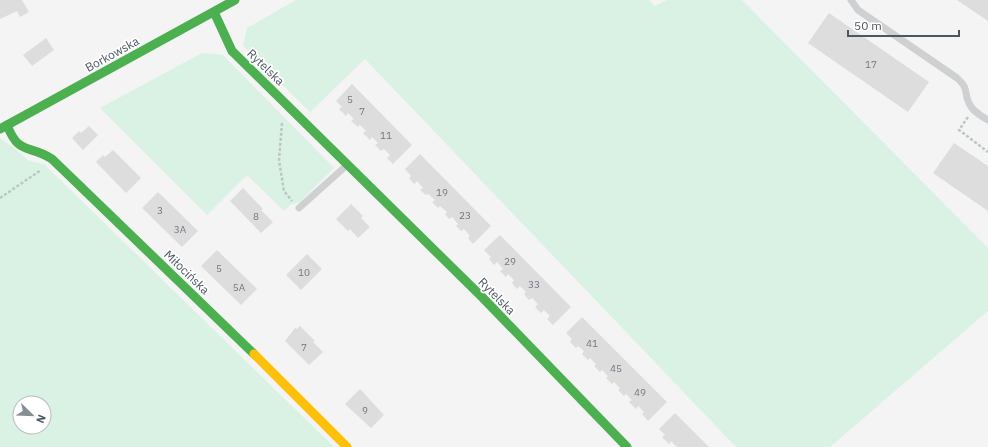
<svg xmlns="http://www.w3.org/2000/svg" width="988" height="447" viewBox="0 0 988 447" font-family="'IBM Plex Sans',sans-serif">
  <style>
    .green { fill: #d9f2e3; fill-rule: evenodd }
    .building { fill: #ddddde }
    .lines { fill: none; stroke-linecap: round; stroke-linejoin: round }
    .path { stroke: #bcc7c4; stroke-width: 2.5; stroke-dasharray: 3 2; stroke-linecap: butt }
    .lane { stroke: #ced0d2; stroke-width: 7 }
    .fast { stroke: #4caf50; stroke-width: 9 }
    .slow { stroke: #ffc107; stroke-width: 9 }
    .labels { text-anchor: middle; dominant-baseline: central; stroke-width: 3.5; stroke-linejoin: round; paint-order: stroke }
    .number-label { font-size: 10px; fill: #707881 }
    .street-label { font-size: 12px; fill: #4a5661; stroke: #fff }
  </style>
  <rect width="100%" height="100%" fill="#f4f4f4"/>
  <!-- green -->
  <g class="green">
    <path d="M296,0H649L655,6L667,0H742L988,248V311L830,447H736L365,59L310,112L243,46L247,28Z"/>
    <path d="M202,53L223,55L334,168L300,202L290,205L284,211L247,175L207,215L100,108Z"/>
    <path d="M0,138L14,148L29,161L44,164L334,447H0ZM20,403H44V427H20Z"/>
  </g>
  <!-- building -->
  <g class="building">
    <path d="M0,0H22L29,12L20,17L17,11L0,19Z"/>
    <path d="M957,0H988V21Z"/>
    <path d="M829,13L929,82L908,112L808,43Z"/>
    <path d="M46,38L54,50L32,66L23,55Z"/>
    <path d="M352,84L412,145L393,164L387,158L390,155L384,149L381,151L375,145L378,143L372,137L370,140L363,133L366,131L360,125L358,127L351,121L354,119L348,113L346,116L339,109L342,107L336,101Z"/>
    <path d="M89,126L98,135L83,150L72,138L79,131L81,133Z"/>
    <path d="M954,143L988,166V211L933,173Z"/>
    <path d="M113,150L141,178L126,193L96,162L103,155L105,157Z"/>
    <path d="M420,154L491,226L473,244L468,238L470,236L464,229L461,231L456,226L458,224L452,217L449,219L445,214L447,212L440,206L438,208L432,202L435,200L428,194L426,195L420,190L423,188L417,181L414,184L409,178L411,176L405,169Z"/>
    <path d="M243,188L263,209L261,210L273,222L261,233L230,201Z"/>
    <path d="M158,192L198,231L182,247L142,208Z"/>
    <path d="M351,204L363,216L361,218L370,227L358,238L350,229L348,231L336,219Z"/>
    <path d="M500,235L571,307L553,325L547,319L550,316L544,310L541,313L535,307L538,304L532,298L529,300L524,294L526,292L520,286L517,289L512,283L514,280L508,274L506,277L500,271L503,269L497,262L494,265L489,259L491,257L484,250Z"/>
    <path d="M217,250L257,289L241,305L201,266Z"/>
    <path d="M307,254L322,269L301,290L286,275Z"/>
    <path d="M582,317L667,402L648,421L642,414L644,412L638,406L636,409L629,402L632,400L626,394L624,396L618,390L620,388L614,382L612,384L606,378L608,376L602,370L600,372L594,366L596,364L590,358L588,360L582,354L584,351L578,346L576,348L570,342L572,339L566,333Z"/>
    <path d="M300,326L315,341L313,342L323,352L309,365L285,341L295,328L297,329Z"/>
    <path d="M360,389L384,415L371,428L345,404Z"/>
    <path d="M675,413L709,447H677L671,441L669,444L662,437L665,435L659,429Z"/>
  </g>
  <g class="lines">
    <!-- path -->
    <g class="path">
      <path d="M968,117L959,130L988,152"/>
      <path d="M282,123L279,160L284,191L292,201"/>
      <path d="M0,198L41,170"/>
    </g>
    <!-- lane -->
    <g class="lane">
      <path d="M851,0L858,10L957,78C970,90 963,91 969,103C972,111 981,116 988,120"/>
      <path d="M299,208L347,165"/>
    </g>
    <!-- fast -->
    <g class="fast">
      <path d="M214,12L232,51L482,297L627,447"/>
      <path d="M7,125C19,156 29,144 52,159L254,354"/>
      <path d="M0,129L235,0"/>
    </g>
    <!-- slow -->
    <path class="slow" d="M254,354L347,447"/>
  </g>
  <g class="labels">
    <!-- number labels -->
    <g class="number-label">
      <text x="871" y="64">17</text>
      <text x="350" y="99">5</text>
      <text x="362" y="111">7</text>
      <text x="386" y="135">11</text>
      <text x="442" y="192">19</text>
      <text x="160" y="210">3</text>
      <text x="465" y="215">23</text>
      <text x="256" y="216">8</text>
      <text x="180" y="229">3A</text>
      <text x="510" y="261">29</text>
      <text x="219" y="268">5</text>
      <text x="304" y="272">10</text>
      <text x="534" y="284">33</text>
      <text x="239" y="287">5A</text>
      <text x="592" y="343">41</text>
      <text x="304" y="347">7</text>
      <text x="616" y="368">45</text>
      <text x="640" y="392">49</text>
      <text x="365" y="410">9</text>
    </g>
    <!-- street labels -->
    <g class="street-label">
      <text transform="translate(112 54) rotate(-29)">Borkowska</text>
      <text transform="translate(266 67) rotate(44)">Rytelska</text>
      <text transform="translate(187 272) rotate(44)">Miłocińska</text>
      <text transform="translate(497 296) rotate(45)">Rytelska</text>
    </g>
  </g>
  <!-- north arrow -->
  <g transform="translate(32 415) rotate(113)"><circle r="19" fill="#ffffff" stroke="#b7bbc0"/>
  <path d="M0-3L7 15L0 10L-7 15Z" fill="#868d94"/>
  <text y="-6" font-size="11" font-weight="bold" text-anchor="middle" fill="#4a5661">N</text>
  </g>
  <!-- scale -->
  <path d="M848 30v6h111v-6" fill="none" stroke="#4a5661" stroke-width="2"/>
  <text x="854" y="30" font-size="12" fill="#4a5661" stroke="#ffffff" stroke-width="3" paint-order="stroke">50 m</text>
</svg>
